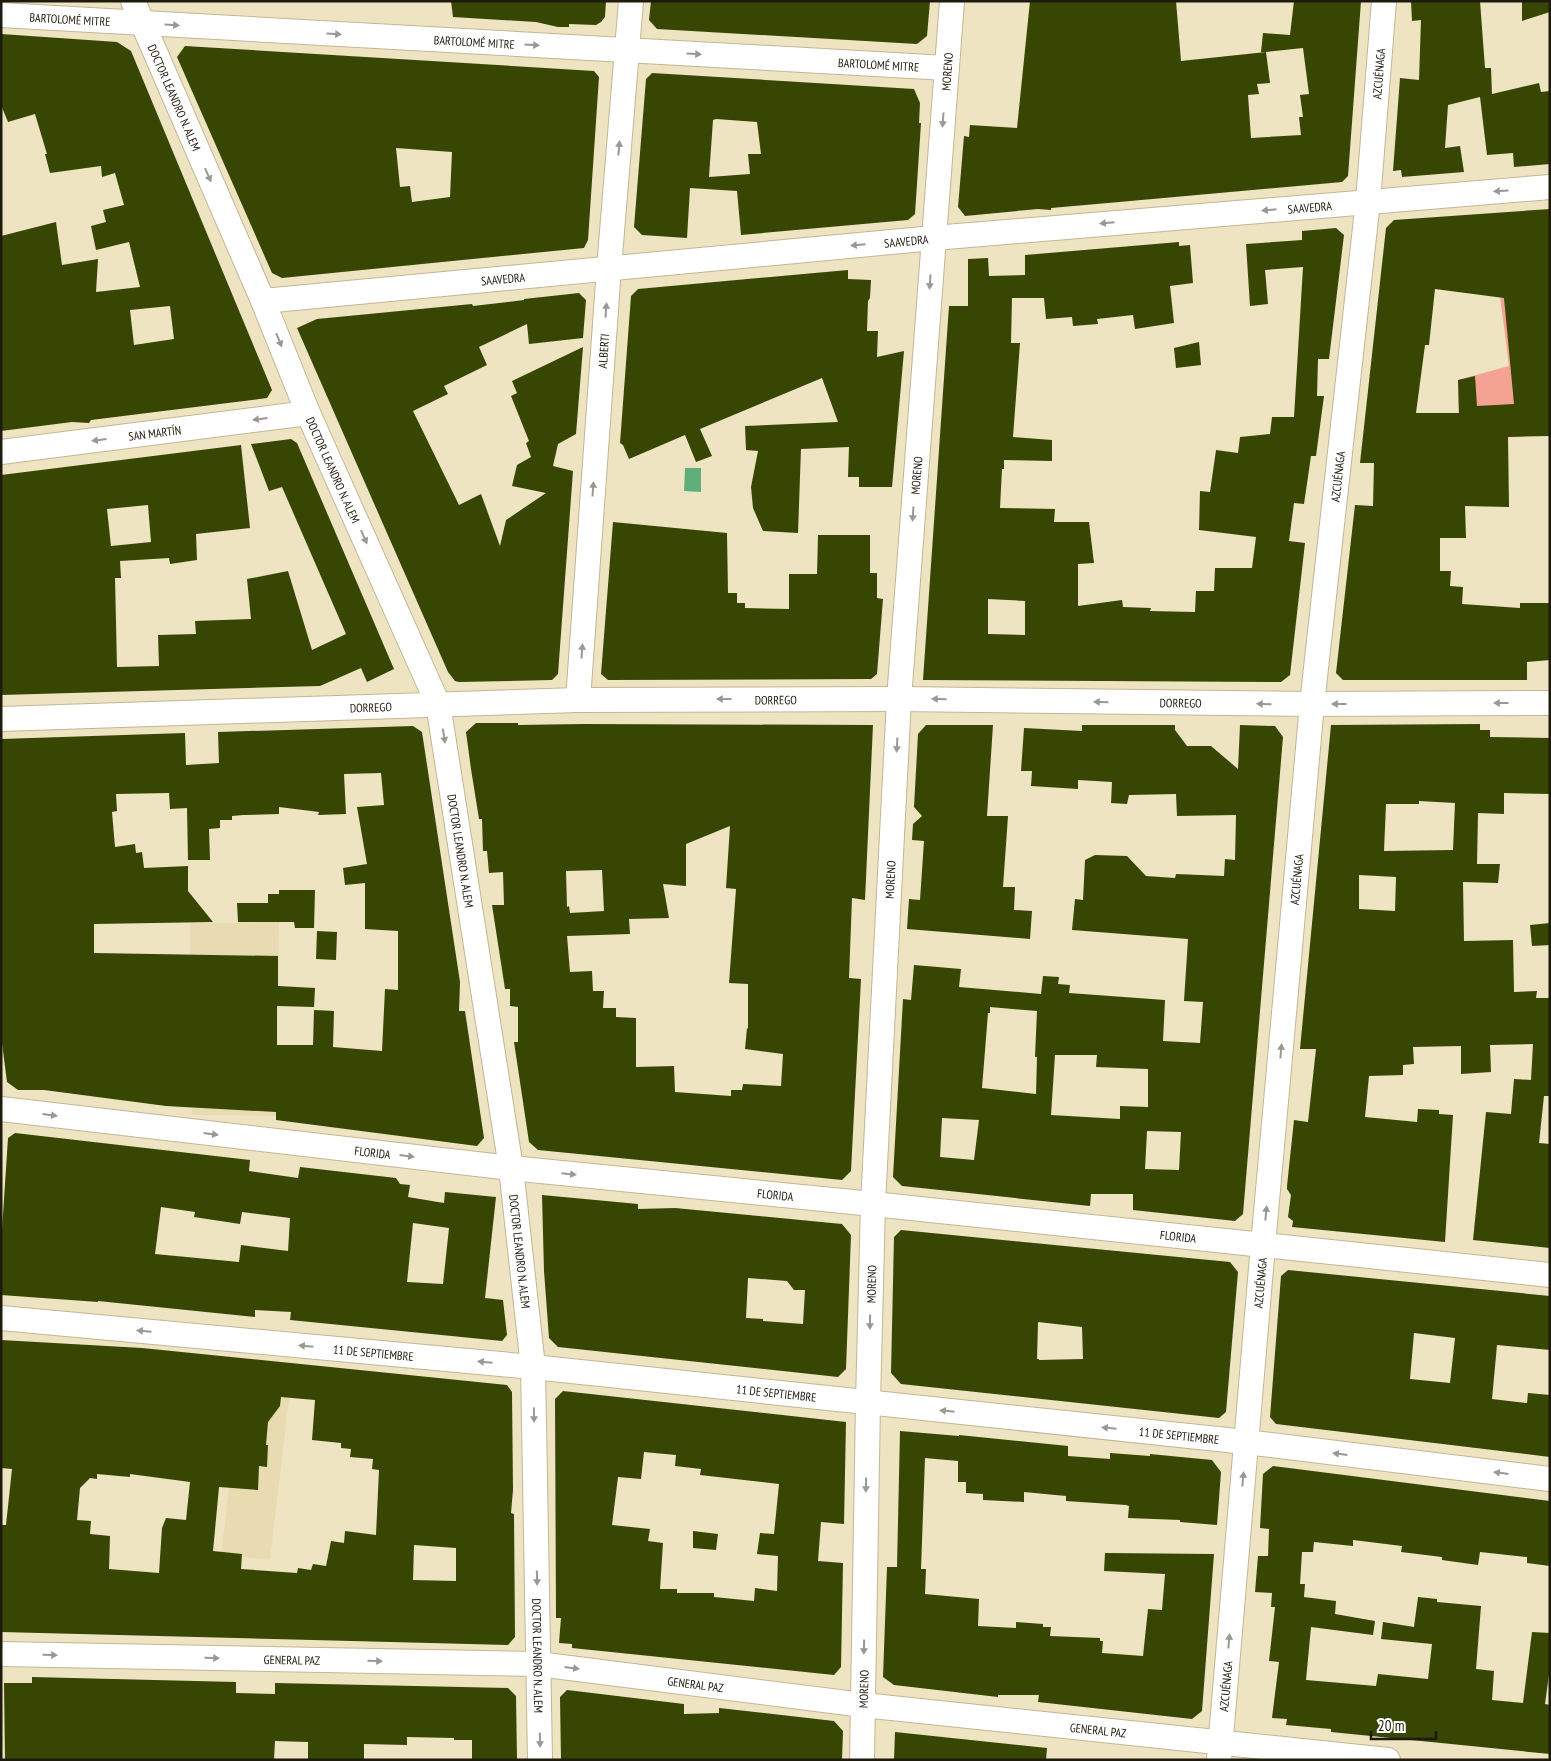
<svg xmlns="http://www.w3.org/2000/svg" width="1551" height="1761" viewBox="0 0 1551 1761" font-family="'PT Sans Narrow',sans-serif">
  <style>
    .built { fill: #e8dbb2 }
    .green { fill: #f4a392 }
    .water { fill: #60af7a }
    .building { fill: #374603; fill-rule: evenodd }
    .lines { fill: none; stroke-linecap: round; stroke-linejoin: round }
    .minor-casing { stroke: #c1b696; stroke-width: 26 }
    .minor { stroke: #fff; stroke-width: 24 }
    .oneway { fill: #9a9892 }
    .labels { text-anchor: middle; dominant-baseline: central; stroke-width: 5; stroke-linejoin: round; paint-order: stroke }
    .street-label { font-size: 12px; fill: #1e1a0d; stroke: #fff }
  </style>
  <rect width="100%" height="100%" fill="#eee4c2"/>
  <!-- built -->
  <g class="built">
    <path d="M279,922L277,1116L192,1115V1108H176L178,1062L190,991V923Z"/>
    <path d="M244,1359L293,1365L270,1560L221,1555Z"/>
  </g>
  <!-- green -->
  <path class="green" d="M1550,291V433L1517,437L1459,439L1458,380L1509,366L1500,296Z"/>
  <!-- water -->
  <path class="water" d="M685,468H701V492L684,491Z"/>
  <!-- building -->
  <g class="building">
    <path d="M451,1H606L605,17L601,22L596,25L569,24V27H558L536,22L453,17Z"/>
    <path d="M651,1H930L927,36L917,44L657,29L649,20Z"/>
    <path d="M1030,1H1176L1181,61L1266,52H1261L1263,33L1290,35L1294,1H1361L1348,176L1342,182L1108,203L1051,208V210L1038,209L965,216L958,207L964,136L969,137L970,125L1017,128ZM1303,48L1309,94L1300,95L1303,117H1299L1301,135L1251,138L1248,95L1259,94L1257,84L1270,83L1266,52Z"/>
    <path d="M1411,1H1480L1485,68H1491L1492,94L1539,83L1541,92L1550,91V164L1514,167L1513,153L1487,155L1480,97L1448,105L1445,148L1460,146L1464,172L1402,177L1401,170L1393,171L1400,78L1419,80L1421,20L1412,21Z"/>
    <path d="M1522,1H1550V12L1522,21Z"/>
    <path d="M1,34L117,42L131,51L272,390L267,398L91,420L89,423L72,422L1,431V236L56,222L62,265L98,259L96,292L140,287L129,242L96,250L91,226L106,222L103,210L124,205L115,173L102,177L101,166L50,173L45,154H47L35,114L8,122L1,105ZM170,306L174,339L134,345L130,310Z"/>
    <path d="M185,46L594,71L599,77L588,240L584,248L282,278L272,273L177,57ZM396,148L452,152L450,197L412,202L410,186L400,187Z"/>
    <path d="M652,73L914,89L920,103L919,123H921L915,214L908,220L741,235L737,191L690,188L687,238L642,235L634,227L646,79ZM716,119L757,122L761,154H748L750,174L709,177L713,120Z"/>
    <path d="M1550,209V436L1508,437L1509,507L1465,506L1466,538H1440V571H1451L1450,586L1463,587L1462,604L1520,608V603H1550V660L1527,662V680H1343L1336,673L1355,505L1373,506L1374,463H1360L1386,228L1394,220ZM1435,289L1504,298L1514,404L1477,406L1475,376L1458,380L1459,413H1416L1425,345H1429Z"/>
    <path d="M1336,228L1344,235L1329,359H1318L1317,396H1324L1316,456H1311L1304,504L1294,503L1289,541L1305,543L1290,675L1281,682L923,680L949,306H968V259L988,258L989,276L1025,275V255L1179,242V246L1190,245L1193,283L1170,286L1174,323L1135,329L1133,315L1097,319L1098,324L1073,326L1072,317L1046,319L1044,298H1012L1011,343H1020L1013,437L1052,440V461L1004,460V469H1002L1000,508L1055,509L1054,522H1089L1094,563L1078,564V606L1122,600L1123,607L1151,608L1150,611L1195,612L1196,591H1214L1215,568H1252L1256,537L1199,530L1200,491L1210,492L1216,450L1238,453L1240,437L1270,434L1272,417H1294L1303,267L1265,270L1268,304L1250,306L1246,244L1302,240V231ZM988,599L1025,601V635L988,634Z"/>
    <path d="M848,270V279L871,280L870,298L868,301L867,331H878L877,357L904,351L892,487H859V477H848L849,447L801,449L798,533L763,531L753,508L751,487L758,451L746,450L745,426L838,422L822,378L700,429L712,456L696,462L685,435L629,459L623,445L620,443L631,296L638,289Z"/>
    <path d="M579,293L586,300L583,338L529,344L527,324L479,347L487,365L444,386L448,394L413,411L459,505L481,494L500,546L506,520L546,493L512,486L517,465L531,457L526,443L529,441L511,396L517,393L512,381L583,347L576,434L558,444L553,466L573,471L558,674L552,680L459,682L455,681L448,672L297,328L317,319L472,304L473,306L524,300V299Z"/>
    <path d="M1199,342L1201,365L1176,368L1174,348Z"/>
    <path d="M291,439L297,443L394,669L367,682L361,668L320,686L1,695V475L241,445L250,528L196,534L197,560L170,564L169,558L120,561L121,578H115L117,667L159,666L158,635L196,634L195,621L251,619L247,579L288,571L312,650L346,634L282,487L269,491L251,444ZM148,505L151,542L111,546L107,509Z"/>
    <path d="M613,522L727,533L728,593H737V603H745V608L789,609V574H817L818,535H870V573H877V598L883,599L877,674L871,679L608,680L601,674Z"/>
    <path d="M476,723H518V725L582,724L873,725L865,900L852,898L849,978L861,979L851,1171L842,1180L538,1150L529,1142L514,1042H518V1007L510,1006V989H505L492,905H504L503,872L489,873L487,851H483L482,819H479L471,769L466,732ZM730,826L726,888L736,889L729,983L748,984V1029L747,1028L745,1049L783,1054L781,1086L743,1084L742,1090H731V1096L675,1092L674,1066L636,1067V1018L616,1017V1008H603L604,991H593L592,971L570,972L567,936L630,934L629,919L669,918L663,884L686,886V844ZM602,870L604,911L570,913L569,906L567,907L566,871Z"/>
    <path d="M1480,724V730H1490V737L1550,738V794L1504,793V814L1478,813L1477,864H1500L1498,883L1463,882L1464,941L1513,940L1514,992L1537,991L1536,998H1550V1096H1544L1539,1143L1550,1144V1248L1473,1240L1486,1112L1511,1114L1514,1079L1531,1080L1533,1044L1490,1045L1491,1072L1461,1074V1046L1413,1047L1414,1064L1403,1065V1075L1369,1076L1365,1117L1417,1122L1418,1109L1439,1110V1114L1453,1115L1445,1242L1292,1227L1293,1221L1288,1217L1291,1195L1287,1189V1186L1294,1120L1308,1122L1316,1049H1300L1331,725ZM1419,801L1455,803L1453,850L1384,851L1386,804H1419ZM1359,875L1396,877L1395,911L1359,909Z"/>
    <path d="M926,725H993L987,816H1008L1003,887H1015L1014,910L1032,911L1030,939L907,929L909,899L920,900L924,841L912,840L913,824L922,816L914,807L918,734Z"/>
    <path d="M1082,725H1175V730L1187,746H1211L1238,769L1240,725L1275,726L1283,737L1243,1214L1235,1221L1133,1210V1194H1091L1090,1206L902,1186L893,1177L903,999L911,1000L914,965L961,969L959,987L1041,994L1043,976L1059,977L1058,984L1070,985L1069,993L1165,1000L1163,1041L1200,1043L1203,1002L1184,1001L1188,939L1072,930L1075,899L1083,900L1085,860L1095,855L1127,856L1146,876L1175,878L1176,874L1224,876L1225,859L1235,860L1236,815L1177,816L1176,794L1129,795L1127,804L1111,803L1112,782L1078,780V789L1031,786L1032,771H1021L1024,728L1082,731ZM990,1007L1037,1011L1035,1057H1037L1036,1094L982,1088L988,1013H990ZM1055,1055H1097L1096,1067L1148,1069V1107L1120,1106V1119L1051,1115ZM942,1118L979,1120L974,1160L940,1157ZM1147,1131L1181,1132L1179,1170L1145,1169Z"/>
    <path d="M413,726L422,732L460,982L459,1011H465L484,1138L477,1146L276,1120V1112L166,1106L44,1090H18L7,1082L1,1035V739L185,733L186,765L219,763L218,732ZM381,773L384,805L357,807L367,864L343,868L345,885L365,883V929L398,931V990L385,989L382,1051L333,1047L334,1011L314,1010L313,1045H277V1006L314,1007L315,988L278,986V956L94,953V924L213,922L188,891V866L144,868L142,852L136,853L135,844L115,847L112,812L117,811L116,794L169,793L170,809L187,808L188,860H210L209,829L220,828V820H232V816L243,815L279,814V807L319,812L318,815L346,814L344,774Z"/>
    <path d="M279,890H315L314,928H295L294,922H238L237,903H268V894H279Z"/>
    <path d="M1550,923V945L1532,946L1530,925Z"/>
    <path d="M317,931L337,932L336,960L316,959Z"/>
    <path d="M15,1133L250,1160L249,1171L298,1178L300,1167L396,1178L400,1184L410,1185L408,1197L444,1203L445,1192L496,1197L485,1298L503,1300L507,1335L502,1341L290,1320L291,1312L255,1310V1317L98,1301V1302L1,1295V1245L8,1138ZM161,1207L195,1212L194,1217L240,1224L242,1212L290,1218L288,1251L241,1245L239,1262L155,1254ZM413,1223L449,1228L443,1284L407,1282Z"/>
    <path d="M542,1195L638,1204V1209L675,1208L842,1224L851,1235L846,1369L838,1377L558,1347L549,1338L544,1271ZM748,1278L787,1281L794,1290H805L803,1324L763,1321V1319L746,1318Z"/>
    <path d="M901,1230L1230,1262L1238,1272L1226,1412L1219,1418L901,1384L891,1373L894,1237ZM1038,1322L1082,1327L1083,1359L1039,1360V1359H1037Z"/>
    <path d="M1288,1270L1550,1296V1350L1497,1345L1492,1399L1527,1403L1528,1393L1550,1395V1457L1276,1424L1270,1417L1281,1276ZM1414,1333L1455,1338L1450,1383L1410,1379Z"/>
    <path d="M1,1340L142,1348L507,1385L512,1392L513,1490L511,1513L514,1514L515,1637L508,1645L1,1632V1525H6L12,1469L1,1468ZM281,1397L315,1400L312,1440L341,1443V1448L351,1449L350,1457L373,1459L372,1469L379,1470L376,1535L345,1531L344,1543L331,1541L326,1566L313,1564L311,1570L298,1568L297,1573L241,1569L242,1554L213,1551L219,1487L258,1490L259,1466L267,1467L268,1445H266L268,1422L280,1406ZM97,1474L130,1477V1474L190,1482L186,1520L166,1518L162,1528L159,1573L109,1569L110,1536L90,1534L91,1521L77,1520L80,1488L90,1478L97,1479ZM414,1545L456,1548V1581L413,1580Z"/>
    <path d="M563,1391L846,1422L844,1524L821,1522L818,1561L843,1563L841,1667L834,1675L572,1648V1644L559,1643L561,1618H556L555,1399ZM644,1452L676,1455L675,1466L701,1469L700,1475L779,1484L774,1534L760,1533L757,1554L778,1556L777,1591L755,1588L754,1601L714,1597V1593H677V1589H660L663,1543L648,1541L650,1529L612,1525L618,1477L641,1479Z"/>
    <path d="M900,1431L959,1436V1435L1068,1446V1456L1110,1459V1453L1150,1456V1454L1212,1460L1221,1472L1217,1525L1180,1522V1520L1128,1518L1129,1506L1126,1505L1066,1501V1496L1024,1492V1502L983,1500V1494L966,1493V1482H958V1461L925,1458L921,1569H926L925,1594L979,1599L978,1626L1016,1628V1622L1043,1624V1627H1051L1050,1636L1100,1638V1641H1103L1102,1653L1143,1656L1148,1609L1162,1610L1165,1574L1104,1571L1105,1553L1214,1554L1202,1711L1192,1719L1038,1702L1039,1695H998V1697L894,1685L883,1677L887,1567H897Z"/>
    <path d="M1273,1466L1550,1501V1566L1527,1563V1557L1480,1552L1478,1565L1442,1560V1557L1401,1552L1402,1546L1353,1540V1546L1314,1542L1313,1552H1302L1300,1584H1305L1304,1597L1336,1601L1335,1614L1375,1621L1373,1635L1311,1627L1306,1680L1376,1686L1378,1674L1428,1679L1432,1644L1381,1639L1383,1622L1414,1627L1418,1597L1437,1599V1602L1481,1606L1476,1669L1494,1671L1492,1700L1523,1703L1532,1632L1550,1633V1667L1545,1704L1550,1705V1754L1331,1732V1729L1286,1725L1287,1719L1272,1718L1279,1662L1269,1661L1275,1607H1271L1272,1593L1255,1592L1258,1556H1268L1269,1529L1260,1528L1263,1474Z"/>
    <path d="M693,1531L718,1534L716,1550L693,1548Z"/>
    <path d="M32,1677L236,1682V1693L275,1694V1683L508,1688L516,1696L517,1760H472V1740H454V1738L407,1737V1745L364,1744V1760H308V1742L275,1741L274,1760H5L4,1683H32Z"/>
    <path d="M567,1690L684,1704V1714L719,1713V1708L834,1721L843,1731L842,1760H561L560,1697Z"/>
    <path d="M895,1732L1047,1748L1046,1760H894Z"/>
  </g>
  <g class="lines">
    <defs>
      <g id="minor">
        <path id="s1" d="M133,1L263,301L308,413L438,704L511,1168L533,1367L540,1760"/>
        <path id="s2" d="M1,15L947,68"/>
        <path id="s3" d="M263,301L934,238L1550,187"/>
        <path id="s4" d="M1,452L308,413"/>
        <path id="s5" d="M578,700L609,268L631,1"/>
        <path id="s6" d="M1,719L578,700L899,699L1312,704L1550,703"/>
        <path id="s7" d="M1,1109L511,1168L873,1204L1550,1275"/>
        <path id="s8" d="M1,1318L533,1367L1246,1442L1550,1479"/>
        <path id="s9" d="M1,1654L538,1664L863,1705L1388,1760"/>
        <path id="s10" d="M862,1760L868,1402L873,1204L899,699L952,1"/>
        <path id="s11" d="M1219,1760L1263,1245L1312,704L1368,201L1384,1"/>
      </g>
    </defs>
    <!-- minor casing -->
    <use href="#minor" class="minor-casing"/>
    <!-- minor -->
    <use href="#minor" class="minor"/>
  </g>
  <!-- one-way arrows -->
  <defs><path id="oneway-solid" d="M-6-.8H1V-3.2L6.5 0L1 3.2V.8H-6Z" transform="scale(1.25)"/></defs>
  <g class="oneway">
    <use href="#oneway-solid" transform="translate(172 25) rotate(3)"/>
    <use href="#oneway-solid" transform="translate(334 34) rotate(3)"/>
    <use href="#oneway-solid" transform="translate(532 45) rotate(3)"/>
    <use href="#oneway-solid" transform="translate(694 54) rotate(3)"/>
    <use href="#oneway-solid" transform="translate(943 120) rotate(94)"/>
    <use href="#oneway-solid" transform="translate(619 148) rotate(-85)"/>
    <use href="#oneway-solid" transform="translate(208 175) rotate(66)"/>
    <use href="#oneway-solid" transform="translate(1501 191) rotate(176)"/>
    <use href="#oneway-solid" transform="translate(1269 210) rotate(175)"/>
    <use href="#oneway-solid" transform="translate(1107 223) rotate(175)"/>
    <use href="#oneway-solid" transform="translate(858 245) rotate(175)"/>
    <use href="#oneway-solid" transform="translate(930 282) rotate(94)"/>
    <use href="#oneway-solid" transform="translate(606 310) rotate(-86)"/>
    <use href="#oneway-solid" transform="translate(279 340) rotate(68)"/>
    <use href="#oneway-solid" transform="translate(260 419) rotate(173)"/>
    <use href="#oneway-solid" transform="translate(99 440) rotate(173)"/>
    <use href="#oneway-solid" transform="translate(593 489) rotate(-86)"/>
    <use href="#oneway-solid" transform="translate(913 514) rotate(94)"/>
    <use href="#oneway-solid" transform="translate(364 537) rotate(66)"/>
    <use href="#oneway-solid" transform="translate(582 651) rotate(-86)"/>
    <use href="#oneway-solid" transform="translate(724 699) rotate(180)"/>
    <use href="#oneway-solid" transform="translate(939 699) rotate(-179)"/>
    <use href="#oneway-solid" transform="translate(1101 702) rotate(-179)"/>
    <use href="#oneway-solid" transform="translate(1501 703) rotate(180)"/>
    <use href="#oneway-solid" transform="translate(1264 704) rotate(-179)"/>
    <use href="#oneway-solid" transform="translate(1339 704) rotate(180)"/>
    <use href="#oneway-solid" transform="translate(444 736) rotate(81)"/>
    <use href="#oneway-solid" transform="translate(897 745) rotate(93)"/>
    <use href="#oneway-solid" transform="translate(1281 1051) rotate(-85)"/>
    <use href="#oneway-solid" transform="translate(50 1115) rotate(7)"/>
    <use href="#oneway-solid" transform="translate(211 1134) rotate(7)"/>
    <use href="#oneway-solid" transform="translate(407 1156) rotate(7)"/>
    <use href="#oneway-solid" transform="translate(569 1174) rotate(6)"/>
    <use href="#oneway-solid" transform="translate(1266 1213) rotate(-85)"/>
    <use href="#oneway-solid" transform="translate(870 1322) rotate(91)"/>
    <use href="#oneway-solid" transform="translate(144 1331) rotate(-175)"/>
    <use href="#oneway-solid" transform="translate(306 1346) rotate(-175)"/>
    <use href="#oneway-solid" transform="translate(485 1362) rotate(-175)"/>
    <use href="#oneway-solid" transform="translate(947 1411) rotate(-174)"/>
    <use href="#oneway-solid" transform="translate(534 1415) rotate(89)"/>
    <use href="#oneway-solid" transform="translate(1109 1428) rotate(-174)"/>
    <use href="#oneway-solid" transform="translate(1340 1454) rotate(-173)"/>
    <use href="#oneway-solid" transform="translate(1501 1473) rotate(-173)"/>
    <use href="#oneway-solid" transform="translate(1243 1479) rotate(-85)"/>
    <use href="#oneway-solid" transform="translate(866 1485) rotate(91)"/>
    <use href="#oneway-solid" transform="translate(537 1578) rotate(89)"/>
    <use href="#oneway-solid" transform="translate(1229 1641) rotate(-85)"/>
    <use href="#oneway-solid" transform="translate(864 1647) rotate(91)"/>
    <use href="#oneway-solid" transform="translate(50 1655) rotate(1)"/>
    <use href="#oneway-solid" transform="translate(212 1658) rotate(1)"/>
    <use href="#oneway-solid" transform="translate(375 1661) rotate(1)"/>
    <use href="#oneway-solid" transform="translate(572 1668) rotate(7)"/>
    <use href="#oneway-solid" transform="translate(540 1740) rotate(89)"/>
  </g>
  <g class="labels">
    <!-- street labels -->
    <g class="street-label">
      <text stroke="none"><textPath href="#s2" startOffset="69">BARTOLOMÉ MITRE</textPath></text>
      <text stroke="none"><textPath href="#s2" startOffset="474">BARTOLOMÉ MITRE</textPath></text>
      <text stroke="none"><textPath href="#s2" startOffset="879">BARTOLOMÉ MITRE</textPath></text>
      <text stroke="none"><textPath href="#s10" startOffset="1691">MORENO</textPath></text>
      <text stroke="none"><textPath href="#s11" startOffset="1694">AZCUÉNAGA</textPath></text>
      <text stroke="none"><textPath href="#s1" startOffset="105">DOCTOR LEANDRO N. ALEM</textPath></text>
      <text stroke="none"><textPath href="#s3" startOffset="1051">SAAVEDRA</textPath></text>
      <text stroke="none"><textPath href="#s3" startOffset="646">SAAVEDRA</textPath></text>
      <text stroke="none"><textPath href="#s3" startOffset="241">SAAVEDRA</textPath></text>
      <text stroke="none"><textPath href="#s5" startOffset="350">ALBERTI</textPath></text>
      <text stroke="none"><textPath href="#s4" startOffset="155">SAN MARTÍN</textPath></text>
      <text stroke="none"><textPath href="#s1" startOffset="510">DOCTOR LEANDRO N. ALEM</textPath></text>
      <text stroke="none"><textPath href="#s10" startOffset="1286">MORENO</textPath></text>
      <text stroke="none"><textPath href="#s11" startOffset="1289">AZCUÉNAGA</textPath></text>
      <text stroke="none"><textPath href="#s6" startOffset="775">DORREGO</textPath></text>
      <text stroke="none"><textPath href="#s6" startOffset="1180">DORREGO</textPath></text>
      <text stroke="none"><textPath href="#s6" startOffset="370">DORREGO</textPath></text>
      <text stroke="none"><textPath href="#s1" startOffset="915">DOCTOR LEANDRO N. ALEM</textPath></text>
      <text stroke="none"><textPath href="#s10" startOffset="881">MORENO</textPath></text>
      <text stroke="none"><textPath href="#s11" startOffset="884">AZCUÉNAGA</textPath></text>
      <text stroke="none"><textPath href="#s7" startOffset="374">FLORIDA</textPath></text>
      <text stroke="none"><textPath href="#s7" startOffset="779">FLORIDA</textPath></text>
      <text stroke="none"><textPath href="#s7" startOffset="1184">FLORIDA</textPath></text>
      <text stroke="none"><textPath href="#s1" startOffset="1320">DOCTOR LEANDRO N. ALEM</textPath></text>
      <text stroke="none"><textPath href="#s11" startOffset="479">AZCUÉNAGA</textPath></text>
      <text stroke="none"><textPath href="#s10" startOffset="476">MORENO</textPath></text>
      <text stroke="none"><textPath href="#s8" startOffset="374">11 DE SEPTIEMBRE</textPath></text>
      <text stroke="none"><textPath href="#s8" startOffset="779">11 DE SEPTIEMBRE</textPath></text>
      <text stroke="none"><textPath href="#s8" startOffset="1184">11 DE SEPTIEMBRE</textPath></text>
      <text stroke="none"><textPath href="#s1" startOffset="1725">DOCTOR LEANDRO N. ALEM</textPath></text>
      <text stroke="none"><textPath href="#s9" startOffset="291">GENERAL PAZ</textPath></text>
      <text stroke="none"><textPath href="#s9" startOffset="696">GENERAL PAZ</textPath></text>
      <text stroke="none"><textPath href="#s11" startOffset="74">AZCUÉNAGA</textPath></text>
      <text stroke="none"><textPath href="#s10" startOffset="71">MORENO</textPath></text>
      <text stroke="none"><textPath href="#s9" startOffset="1101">GENERAL PAZ</textPath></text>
    </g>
  </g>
  <!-- border -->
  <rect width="1551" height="1761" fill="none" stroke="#1e1a0d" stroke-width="5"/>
  <!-- scale -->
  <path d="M1371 1731v8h65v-8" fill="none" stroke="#1e1a0d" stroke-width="2.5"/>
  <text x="1378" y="1731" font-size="15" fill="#1e1a0d" stroke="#ffffff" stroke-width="4" paint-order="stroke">20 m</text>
</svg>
